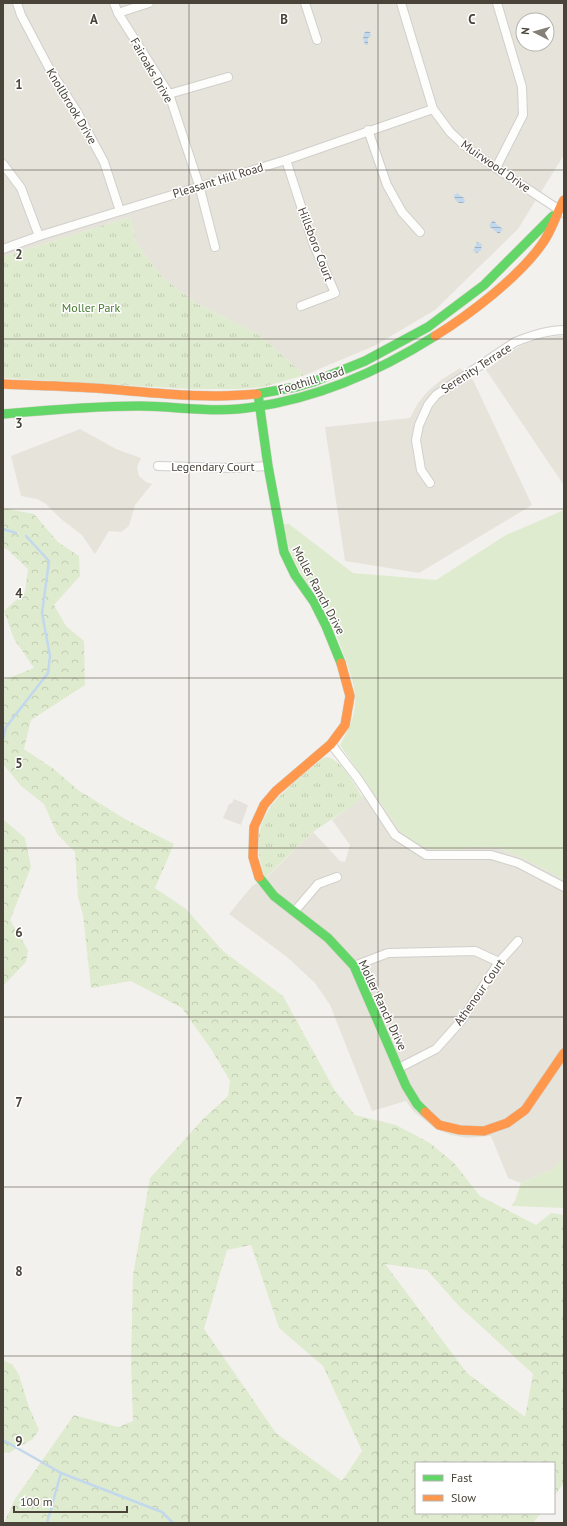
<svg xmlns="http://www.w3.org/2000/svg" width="567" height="1526" viewBox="0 0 567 1526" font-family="'PT Sans',sans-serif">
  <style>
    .residential { fill: #e6e3db; fill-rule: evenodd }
    .green { fill: #dfebcf }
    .forest { fill: url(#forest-crowns); fill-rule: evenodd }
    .park { fill: url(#park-tufts) }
    .parking { fill: #e5e2de }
    .water { fill: url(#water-rules) }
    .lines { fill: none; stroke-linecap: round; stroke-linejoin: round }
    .stream { stroke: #c1d8ed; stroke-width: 2.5 }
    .street-casing { stroke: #d1cfcb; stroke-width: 10 }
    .fast-casing { stroke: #d2cec4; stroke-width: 10 }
    .slow-casing { stroke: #d2cec4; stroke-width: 10 }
    .street { stroke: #fdfdfc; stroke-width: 8 }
    .fast { stroke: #63d668; stroke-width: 9 }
    .slow { stroke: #ff974d; stroke-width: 9 }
    .grid { fill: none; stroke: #494339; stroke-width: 1; stroke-opacity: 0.55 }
    .labels { text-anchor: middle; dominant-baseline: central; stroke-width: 3; stroke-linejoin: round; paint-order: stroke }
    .street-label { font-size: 12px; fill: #494339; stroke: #fff }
    .park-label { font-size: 12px; fill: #46782e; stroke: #fff }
    .grid-label { font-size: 13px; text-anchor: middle; font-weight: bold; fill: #494339; stroke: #fff; stroke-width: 3; stroke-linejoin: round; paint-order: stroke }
  </style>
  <defs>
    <pattern id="forest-crowns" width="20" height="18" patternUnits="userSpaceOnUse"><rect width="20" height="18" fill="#dfebcf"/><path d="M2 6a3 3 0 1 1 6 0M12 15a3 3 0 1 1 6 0" fill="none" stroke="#c1cbb2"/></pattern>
    <pattern id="park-tufts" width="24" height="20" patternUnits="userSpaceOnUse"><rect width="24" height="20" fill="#dfebcf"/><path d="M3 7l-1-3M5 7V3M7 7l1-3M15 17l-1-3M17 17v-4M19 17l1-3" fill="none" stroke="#c1cbb2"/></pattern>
    <pattern id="water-rules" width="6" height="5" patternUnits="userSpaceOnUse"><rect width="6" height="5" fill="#c1d8ed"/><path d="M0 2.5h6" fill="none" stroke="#9fb1c1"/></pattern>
  </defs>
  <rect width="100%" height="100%" fill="#f3f1ed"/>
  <!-- residential -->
  <g class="residential">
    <path d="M3,3H564V155L518,229L435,310L374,346L305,375L259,335L196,303L161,276L136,242L130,217L3,257ZM523,20H547V44H523Z"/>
    <path d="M557,336H564V483L563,484L486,370L510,352L522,345L537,339Z"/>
    <path d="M460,368L473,380L532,505L419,573L345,561L325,427L410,418L418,403L427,392L441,380Z"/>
    <path d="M80,429L116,449L141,458L137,467L139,476L146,482L152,484L135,505L129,526L121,532L109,531L95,554L82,535L61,519L46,504L37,499L21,496L11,456Z"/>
    <path d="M372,790L403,835L480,847L499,848L529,861L564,880V1158L551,1170L521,1183L508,1178L491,1136L467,1138L451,1135L436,1129L413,1111L406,1101L372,1111L330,1005L315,983L287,957L229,914L252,886L267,877L313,832L340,861L345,862L350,845L332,820Z"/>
  </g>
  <!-- green -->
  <g class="green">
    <path d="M564,510V880L529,861L499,848L480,847L449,850L433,849L419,845L403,835L340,745C364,704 356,689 341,647C336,635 333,621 327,610C321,599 312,590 305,580C293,562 287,545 283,524H289L353,573L436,580L506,535Z"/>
    <path d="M564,1158V1208L511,1206L515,1201L521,1183L551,1170Z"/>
  </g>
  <!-- forest -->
  <g class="forest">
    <path d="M3,508L34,514L58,542L79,556L80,576L54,605L66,626L84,641L85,685L31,720L24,749L54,769L78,790L125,819L174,844L155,888L186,909L223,951L283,996L335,1091L355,1115L396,1125L430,1143L454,1163L480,1196L536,1225L551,1213L564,1215V1483L554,1496V1463H416V1513H541L533,1523H4L15,1499L74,1415L118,1427L133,1421L131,1362L133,1275L150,1178L203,1119L228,1096L230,1081L213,1052L182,1008L131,981L91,988L83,915L78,897L75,852L57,834L44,804L21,786L3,764V680L34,668L14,639L4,611L25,592L28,569L8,550L3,547ZM251,1245L279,1328L323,1366L362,1451L342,1481L276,1433L204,1329L227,1250ZM385,1264L427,1270L459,1306L533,1374L525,1417L467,1373Z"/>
    <path d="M3,817V819L25,838L31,867L10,920L28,950L26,962L3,986Z"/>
    <path d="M3,1360L13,1365L19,1375L29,1407L39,1430L33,1439L9,1453L3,1452Z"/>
  </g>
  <!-- park -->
  <g class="park">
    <path d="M130,217L136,242L161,276L196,303L259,335L305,375L263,387L240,389H191L3,378V257Z"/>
    <path d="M327,757C341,759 356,787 363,798L313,832L265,878C243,814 281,795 323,758Z"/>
  </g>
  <!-- parking -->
  <path class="parking" d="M234,799L248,805L241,825L223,818L229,804L232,803Z"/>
  <!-- water -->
  <g class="water">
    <path d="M367,31L370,32L371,36L368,38V45H365L363,38L364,33Z"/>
    <path d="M457,193L464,198L465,201L463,203H459L455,200L454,195Z"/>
    <path d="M493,220L496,222L495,223L503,229L499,234L489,226Z"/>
    <path d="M477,242L482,244L481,250L477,253L473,251Z"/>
  </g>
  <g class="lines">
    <!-- stream -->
    <g class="stream">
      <path d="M3,529L16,533"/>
      <path d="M3,739L6,727L48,673L50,656L42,613L49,561L26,536"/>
      <path d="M3,1440L61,1473L162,1512L173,1523"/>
      <path d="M47,1523L61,1473"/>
    </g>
    <defs>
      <g id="street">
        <path d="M17,3L21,15L49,68L77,112L104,162L120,211"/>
        <path d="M114,3L118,13L169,94L199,185L215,247"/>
        <path d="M305,3L317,40"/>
        <path d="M401,3L433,109L450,132L465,146L496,168L564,213"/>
        <path d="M118,13L149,3"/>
        <path d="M169,94L228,77"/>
        <path d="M368,130L387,185L402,212L420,232"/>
        <path d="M286,160L313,243L335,293L301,306"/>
        <path d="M3,164L21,188L39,236"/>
        <path d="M496,168L523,115L522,87L497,3"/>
        <path d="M3,249L39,236L286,160L433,109"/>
        <path d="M158,466L232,468L268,466"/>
        <path d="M430,483L421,470L416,440L419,425L428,405L436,395L515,342C530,336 547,330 564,330"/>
        <path d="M331,744L358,779L395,835L426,855H491L518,863L564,887"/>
        <path d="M294,912L318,884L337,877"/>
        <path d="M354,966L388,953L475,951L499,962"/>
        <path d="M399,1068L436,1049L461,1021L499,962L518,941"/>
      </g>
      <g id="fast">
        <path d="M257,394L296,387L313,382L365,361L428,327L484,285L553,216"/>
        <path d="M258,394L268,466L284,552L295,575L314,602L326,626L341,663"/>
        <path d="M3,414C48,410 93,406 139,406C172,406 205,412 238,409C309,402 375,374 435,336"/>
        <path d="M259,877L274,896L328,938L354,966L406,1086L417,1104L425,1112"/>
      </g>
      <g id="slow">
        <path d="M435,336C469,315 519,277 542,244C552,231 556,214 564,200"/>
        <path d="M3,384C38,386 72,386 107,389C157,393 207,399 257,394"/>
        <path d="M259,877L253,857L254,827L264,805L276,791L331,744L345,725L350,696L341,663"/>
        <path d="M425,1112L439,1125L460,1130L484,1131L507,1123L525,1110L564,1053"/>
      </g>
    </defs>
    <!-- street casing -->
    <use href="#street" class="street-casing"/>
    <!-- fast casing -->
    <use href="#fast" class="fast-casing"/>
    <!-- slow casing -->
    <use href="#slow" class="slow-casing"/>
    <!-- street -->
    <use href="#street" class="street"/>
    <!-- fast -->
    <use href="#fast" class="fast"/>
    <!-- slow -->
    <use href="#slow" class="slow"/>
  </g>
  <!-- grid -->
  <path class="grid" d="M189,3V1523M378,3V1523M3,170H564M3,339H564M3,509H564M3,678H564M3,848H564M3,1017H564M3,1187H564M3,1356H564"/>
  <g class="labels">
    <!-- street labels -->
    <g class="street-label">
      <text transform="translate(152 70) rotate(60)">Fairoaks Drive</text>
      <text transform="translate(72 106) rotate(59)">Knollbrook Drive</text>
      <text transform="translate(496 166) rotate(35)">Muirwood Drive</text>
      <text transform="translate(218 180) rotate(-17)">Pleasant Hill Road</text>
      <text transform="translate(316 244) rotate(69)">Hillsboro Court</text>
      <text transform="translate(476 368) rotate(-33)">Serenity Terrace</text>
      <text transform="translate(311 380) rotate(-17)">Foothill Road</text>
      <text x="213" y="466">Legendary Court</text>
      <text transform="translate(319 590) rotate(62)">Moller Ranch Drive</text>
      <text transform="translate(479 992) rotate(-55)">Athenour Court</text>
      <text transform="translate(383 1005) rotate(65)">Moller Ranch Drive</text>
    </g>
    <!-- park labels -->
    <g class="park-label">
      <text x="91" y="307">Moller Park</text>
    </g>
  </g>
  <g class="grid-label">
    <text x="94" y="24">A</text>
    <text x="284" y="24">B</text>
    <text x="472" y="24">C</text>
    <text x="19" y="89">1</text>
    <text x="19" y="259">2</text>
    <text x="19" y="428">3</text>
    <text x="19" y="598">4</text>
    <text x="19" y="768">5</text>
    <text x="19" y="937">6</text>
    <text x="19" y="1107">7</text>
    <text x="19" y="1276">8</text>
    <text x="19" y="1446">9</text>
  </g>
  <!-- border -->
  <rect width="567" height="1526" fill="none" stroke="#494339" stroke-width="8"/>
  <!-- legend -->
  <rect x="415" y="1462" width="140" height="52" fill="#ffffff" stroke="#b6b4b0"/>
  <rect x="423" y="1475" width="20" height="6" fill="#63d668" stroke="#b6b4b0"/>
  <text x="451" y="1482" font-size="12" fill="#494339">Fast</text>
  <rect x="423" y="1495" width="20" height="6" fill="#ff974d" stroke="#b6b4b0"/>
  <text x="451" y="1502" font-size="12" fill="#494339">Slow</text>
  <!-- north arrow -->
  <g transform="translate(535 32) rotate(276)"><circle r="19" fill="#ffffff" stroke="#b6b4b0"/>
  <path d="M0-3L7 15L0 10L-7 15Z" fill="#848078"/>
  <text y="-6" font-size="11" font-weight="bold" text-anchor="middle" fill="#494339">N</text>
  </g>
  <!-- scale -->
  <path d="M14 1506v6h113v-6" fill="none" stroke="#494339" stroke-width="2"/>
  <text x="20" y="1506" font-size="12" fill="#494339" stroke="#ffffff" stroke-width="3" paint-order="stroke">100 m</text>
</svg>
